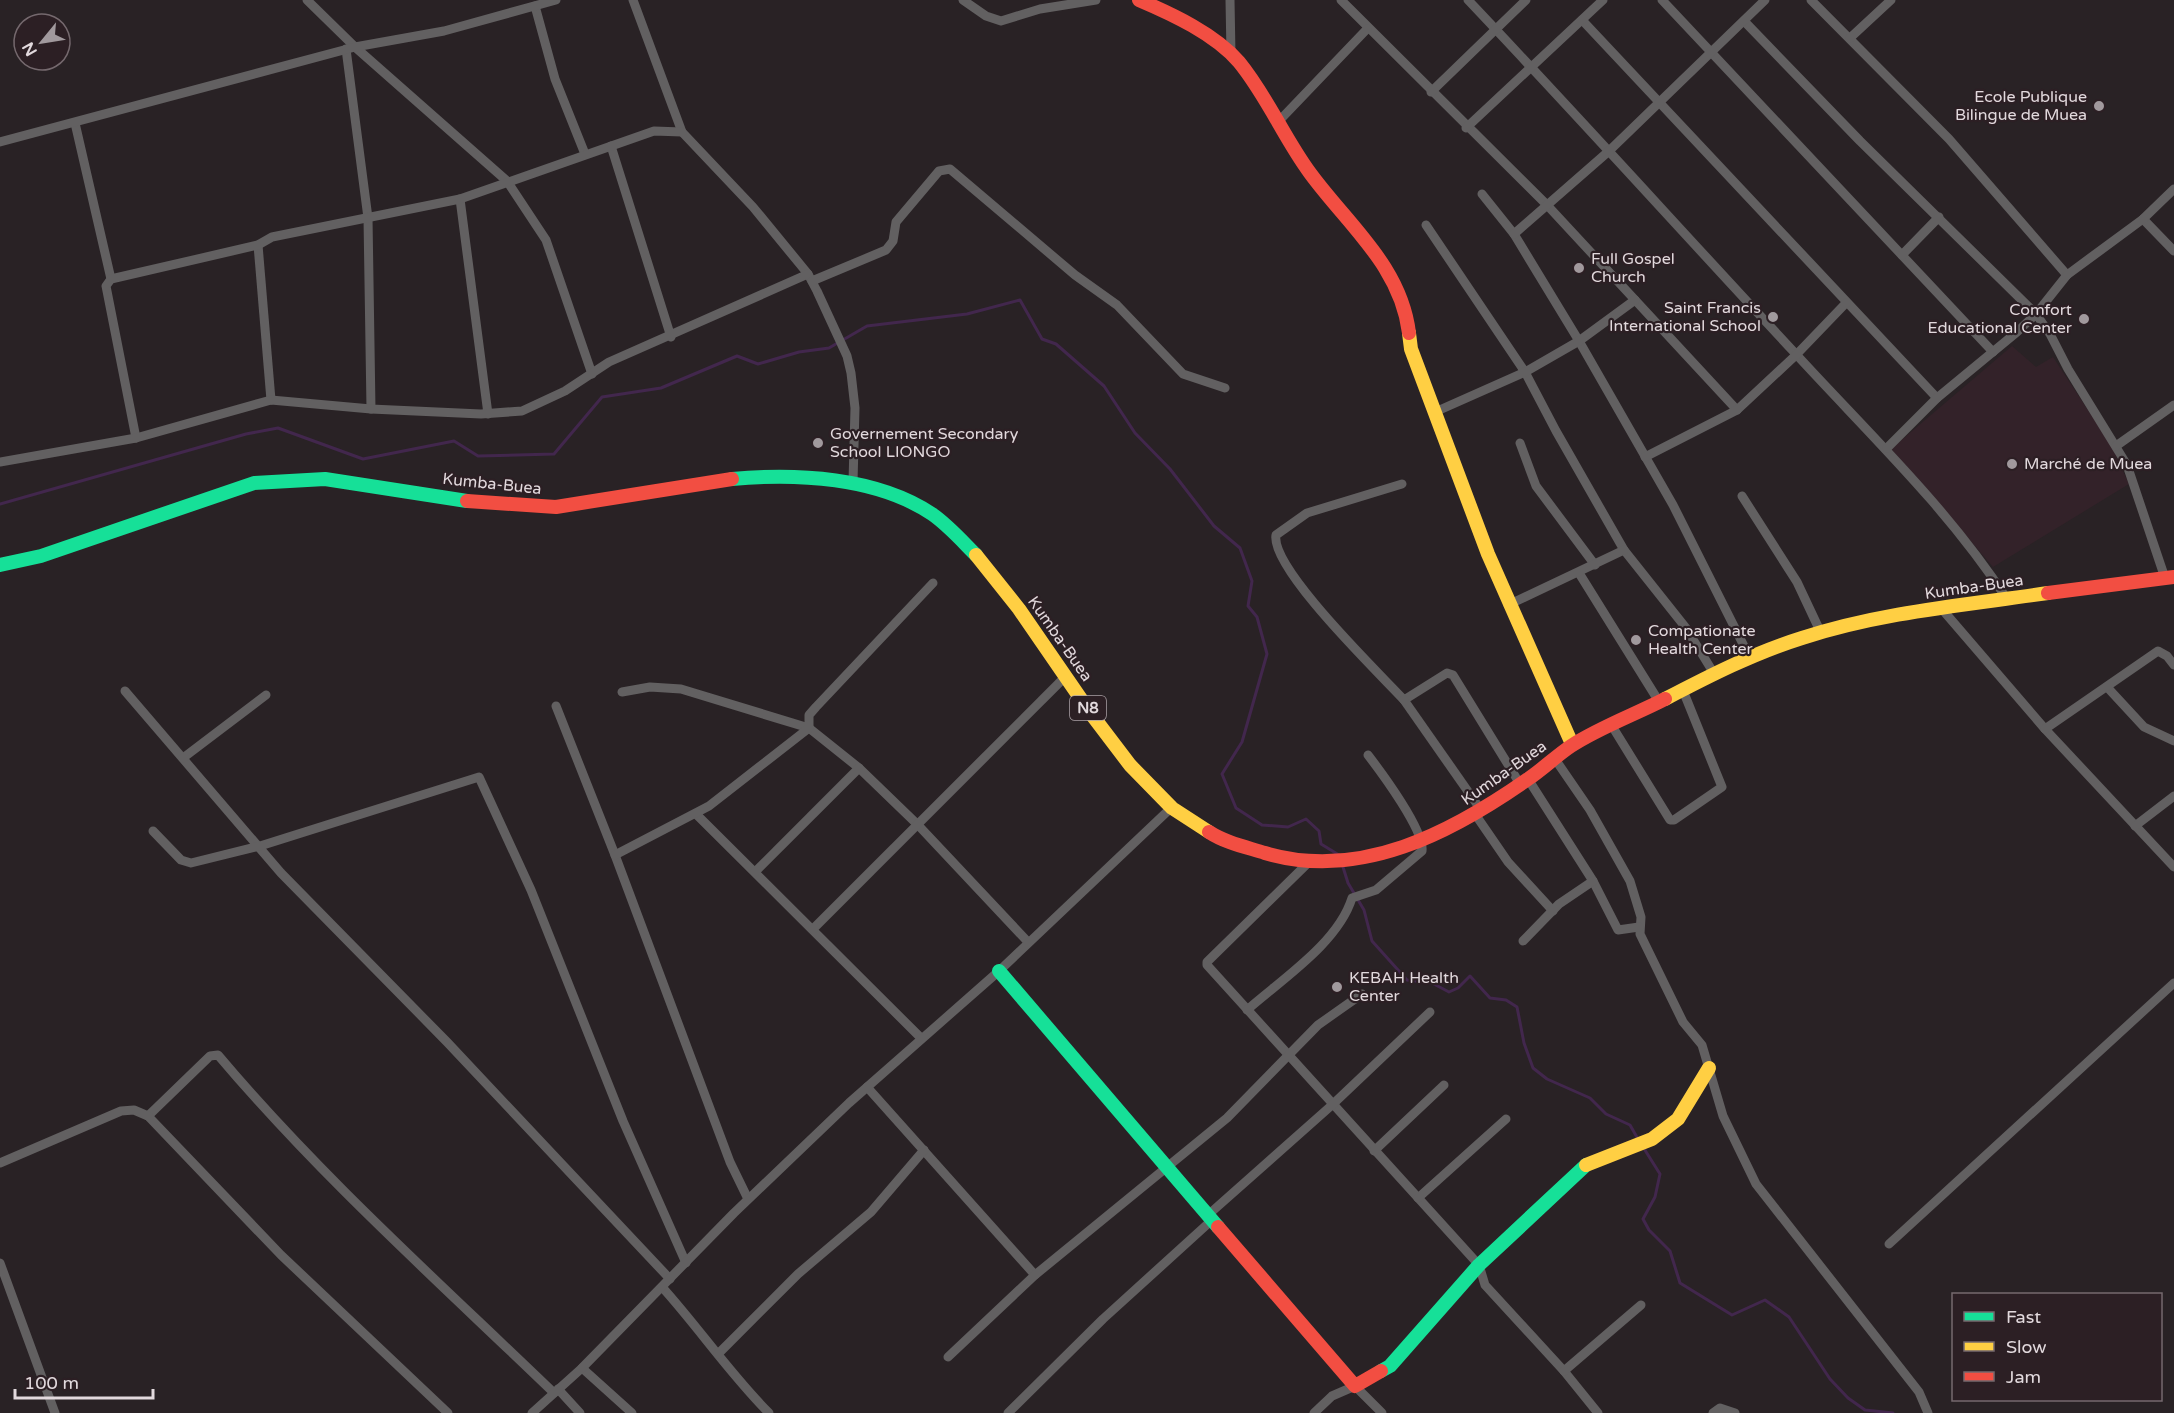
<svg xmlns="http://www.w3.org/2000/svg" width="2174" height="1413" viewBox="0 0 2174 1413" font-family="'Varela Round',sans-serif">
  <style>
    .built { fill: #332229 }
    .lines { fill: none; stroke-linecap: round; stroke-linejoin: round }
    .stream { stroke: #42274d; stroke-width: 3 }
    .street { stroke: #626061; stroke-width: 9 }
    .fast { stroke: #16e098; stroke-width: 14 }
    .slow { stroke: #ffcf43; stroke-width: 14 }
    .jam { stroke: #f24e42; stroke-width: 14 }
    .poi-dot { fill: #a1999d; stroke: #2c1f24; stroke-width: 2 }
    .labels { text-anchor: middle; dominant-baseline: central; stroke-width: 4.5; stroke-linejoin: round; paint-order: stroke }
    .shield { fill: #2c1f24; stroke: #aba1a6; stroke-width: 1.5 }
    .shield-label { font-size: 15px; font-weight: bold; fill: #e2d9dd }
    .poi-label { font-size: 16px; fill: #e2d9dd; stroke: #2c1f24; text-anchor: start }
    .street-label { font-size: 16px; fill: #e2d9dd; stroke: #2c1f24 }
  </style>
  <rect width="100%" height="100%" fill="#292225"/>
  <!-- built -->
  <path class="built" d="M2012,346L2036,367L2053,357L2111,445L2129,484L1993,567L1891,449Z"/>
  <g class="lines">
    <!-- stream -->
    <g class="stream">
      <path d="M0,504L246,434L278,428L363,459L454,441L478,456L554,454L602,397L661,388L737,356L758,364L799,352L829,348L867,326L967,314L1020,300L1042,339L1056,344L1104,386L1135,433L1170,469L1214,526L1240,548L1252,581L1248,606L1257,617L1267,654L1242,742L1222,774L1236,808L1262,825L1288,827L1306,819L1319,831L1321,844L1339,855"/>
      <path d="M1343,867L1348,883L1364,910L1372,941L1407,980L1432,983L1449,992L1458,988L1470,976L1490,998L1506,1000L1517,1007L1524,1043L1533,1068L1547,1079L1590,1098L1606,1114L1630,1125L1638,1139"/>
      <path d="M1643,1147L1660,1174L1655,1197L1643,1219L1649,1230L1670,1251L1680,1283L1732,1315L1765,1300L1789,1317L1830,1379L1848,1398L1865,1410L1893,1413"/>
    </g>
    <!-- street -->
    <g class="street">
      <path d="M307,0L355,47L507,181L546,240L592,374"/>
      <path d="M633,0L682,132L753,207L808,274L817,291L847,356L851,373L855,408L853,482"/>
      <path d="M963,0L986,16L1001,21L1040,9L1096,0"/>
      <path d="M1230,0L1231,54"/>
      <path d="M1341,0L1547,205L1737,410"/>
      <path d="M1468,0C1578,116 1685,235 1794,352C1869,434 1946,506 2007,599"/>
      <path d="M1662,0L1993,352"/>
      <path d="M1811,0L1949,139L2067,275"/>
      <path d="M535,6L555,79L585,154"/>
      <path d="M1582,20L1937,398"/>
      <path d="M1744,21L1860,141L2036,314L2050,334L2068,369L2127,465L2165,578"/>
      <path d="M1850,38L1891,0"/>
      <path d="M346,49L368,218L371,409"/>
      <path d="M1431,92L1526,0"/>
      <path d="M1278,122L1367,29"/>
      <path d="M75,123L111,279"/>
      <path d="M1466,128L1603,0"/>
      <path d="M0,142L355,47L444,31L556,0"/>
      <path d="M611,146L671,337"/>
      <path d="M1482,194L1514,234L1579,341L1673,505L1750,658"/>
      <path d="M460,199L488,414"/>
      <path d="M2143,219L2174,251"/>
      <path d="M1426,225L1525,372L1556,431L1624,550L1686,628L1713,672"/>
      <path d="M1514,234L1609,151L1765,0"/>
      <path d="M258,245L271,400"/>
      <path d="M1902,255L1939,217"/>
      <path d="M812,281L886,250L893,241L896,222L939,171L950,169L1075,275L1117,305L1183,374L1225,388"/>
      <path d="M1435,412L1525,372L1579,341L1635,300"/>
      <path d="M136,438L106,286L111,279L258,245L272,237L460,199L654,131L682,132"/>
      <path d="M1520,443L1536,486L1595,565"/>
      <path d="M2116,446L2174,405"/>
      <path d="M1887,448L1937,398L2017,332L2036,314L2067,275L2143,219L2174,189"/>
      <path d="M1645,457L1737,410L1796,355L1846,303"/>
      <path d="M0,462L136,438L271,400L371,409L481,414L522,411L565,391L609,362L808,274"/>
      <path d="M1402,484L1307,513L1276,535C1270,568 1379,673 1404,700L1447,673L1453,675L1520,784"/>
      <path d="M1742,496L1797,582L1821,633"/>
      <path d="M1579,573L1658,700"/>
      <path d="M1508,605L1624,550"/>
      <path d="M1941,608L2045,729L2174,867"/>
      <path d="M2107,687L2144,727L2174,741"/>
      <path d="M125,691L281,873L447,1042L670,1279"/>
      <path d="M622,692L650,687L681,689L809,728L859,768L918,825L1028,942"/>
      <path d="M1404,700L1481,810"/>
      <path d="M556,706L615,855L730,1162L748,1199"/>
      <path d="M1612,726L1670,820H1674L1722,787L1682,688"/>
      <path d="M2045,729L2158,651L2167,656L2174,665"/>
      <path d="M183,758L266,695"/>
      <path d="M1555,759L1590,810L1630,881L1641,917L1640,934L1683,1022L1702,1045L1723,1116L1756,1184L1919,1392L1928,1413"/>
      <path d="M1528,779L1593,881L1618,930L1639,927"/>
      <path d="M696,814L921,1038"/>
      <path d="M1475,814L1508,862L1553,911"/>
      <path d="M2135,826L2174,796"/>
      <path d="M153,831L181,860L191,863L260,846L479,777L531,890L623,1121L686,1263"/>
      <path d="M615,855L709,806L809,728V715L816,707L933,583"/>
      <path d="M1309,862L1207,962V965L1479,1265L1485,1285L1564,1371L1598,1413"/>
      <path d="M755,872L859,768"/>
      <path d="M813,929L1066,676"/>
      <path d="M1523,941L1559,904L1593,881"/>
      <path d="M1247,1010C1282,979 1338,943 1352,898L1376,890L1422,851C1425,831 1381,772 1368,755"/>
      <path d="M867,1087L1035,1275"/>
      <path d="M148,1116L210,1056L218,1055C320,1176 440,1283 554,1393"/>
      <path d="M1374,1151L1444,1085"/>
      <path d="M0,1163L121,1111L134,1110L148,1116L281,1255L448,1413"/>
      <path d="M1418,1198L1506,1119"/>
      <path d="M1208,1215L1332,1105L1430,1012"/>
      <path d="M1889,1244L2174,983"/>
      <path d="M0,1263L55,1413"/>
      <path d="M662,1287C699,1328 730,1374 769,1413"/>
      <path d="M718,1354L798,1274L871,1212L924,1150"/>
      <path d="M948,1357L1035,1275L1227,1118L1318,1025L1362,994"/>
      <path d="M582,1368L632,1413"/>
      <path d="M1564,1371L1641,1305"/>
      <path d="M558,1389L580,1413"/>
      <path d="M532,1413L582,1368L734,1213L849,1103L999,971L1172,807"/>
      <path d="M1008,1413L1103,1319L1212,1220"/>
      <path d="M1314,1413L1332,1396L1355,1386L1382,1413"/>
      <path d="M1713,1413L1720,1408L1735,1413"/>
    </g>
    <!-- fast -->
    <g class="fast">
      <path d="M732,479C796,473 877,477 932,514C948,525 962,541 976,555"/>
      <path d="M0,565L41,556L254,483L325,479L467,501"/>
      <path d="M999,971L1218,1227"/>
      <path d="M1381,1371L1390,1366L1479,1265L1586,1165"/>
    </g>
    <!-- slow -->
    <g class="slow">
      <path d="M1409,333L1411,349L1488,554L1572,744"/>
      <path d="M976,555L1019,609L1092,715L1130,765L1172,808L1209,832"/>
      <path d="M1665,699C1709,676 1754,653 1802,638C1882,612 1966,605 2048,593"/>
      <path d="M1586,1165L1652,1139L1678,1119L1709,1068"/>
    </g>
    <!-- jam -->
    <g class="jam">
      <path d="M1139,0C1172,14 1215,34 1239,62C1267,96 1284,138 1310,173C1348,225 1401,266 1409,333"/>
      <path d="M467,501L556,507L732,479"/>
      <path d="M2048,593L2174,577"/>
      <path d="M1209,832C1226,843 1246,847 1265,853C1360,881 1451,833 1528,779C1543,769 1556,756 1571,746C1598,728 1636,714 1665,699"/>
      <path d="M1218,1227L1355,1386L1381,1371"/>
    </g>
  </g>
  <!-- markers -->
  <g class="poi-dot">
    <circle cx="2099" cy="106" r="6"/>
    <circle cx="1579" cy="268" r="6"/>
    <circle cx="1773" cy="317" r="6"/>
    <circle cx="2084" cy="319" r="6"/>
    <circle cx="818" cy="443" r="6"/>
    <circle cx="2012" cy="464" r="6"/>
    <circle cx="1636" cy="640" r="6"/>
    <circle cx="1337" cy="987" r="6"/>
  </g>
  <g class="labels">
    <!-- shield labels -->
    <rect class="shield" x="1070" y="696" width="36" height="24" rx="4.5"/>
    <g class="shield-label">
      <text x="1088" y="708">N8</text>
    </g>
    <!-- poi labels -->
    <g class="poi-label">
      <text x="2087" y="97" text-anchor="end">Ecole Publique<tspan x="2087" dy="18">Bilingue de Muea</tspan></text>
      <text x="1591" y="259">Full Gospel<tspan x="1591" dy="18">Church</tspan></text>
      <text x="1761" y="308" text-anchor="end">Saint Francis<tspan x="1761" dy="18">International School</tspan></text>
      <text x="2072" y="310" text-anchor="end">Comfort<tspan x="2072" dy="18">Educational Center</tspan></text>
      <text x="830" y="434">Governement Secondary<tspan x="830" dy="18">School LIONGO</tspan></text>
      <text x="2024" y="464">Marché de Muea</text>
      <text x="1648" y="631">Compationate<tspan x="1648" dy="18">Health Center</tspan></text>
      <text x="1349" y="978">KEBAH Health<tspan x="1349" dy="18">Center</tspan></text>
    </g>
    <!-- street labels -->
    <g class="street-label">
      <text transform="translate(492 484) rotate(6)">Kumba-Buea</text>
      <text transform="translate(1974 587) rotate(-8)">Kumba-Buea</text>
      <text transform="translate(1060 639) rotate(55)">Kumba-Buea</text>
      <text transform="translate(1504 773) rotate(-35)">Kumba-Buea</text>
    </g>
  </g>
  <!-- legend -->
  <rect x="1952" y="1293" width="210" height="108" fill="#2c1f24" stroke="#75696e" stroke-width="1.5"/>
  <rect x="1964" y="1312" width="30" height="9" fill="#16e098" stroke="#75696e" stroke-width="1.5"/>
  <text x="2006" y="1323" font-size="18" fill="#e2d9dd">Fast</text>
  <rect x="1964" y="1342" width="30" height="9" fill="#ffcf43" stroke="#75696e" stroke-width="1.5"/>
  <text x="2006" y="1353" font-size="18" fill="#e2d9dd">Slow</text>
  <rect x="1964" y="1372" width="30" height="9" fill="#f24e42" stroke="#75696e" stroke-width="1.5"/>
  <text x="2006" y="1383" font-size="18" fill="#e2d9dd">Jam</text>
  <!-- north arrow -->
  <g transform="translate(42 42) rotate(240)"><circle r="28" fill="#2c1f24" stroke="#75696e" stroke-width="1.5"/>
  <path d="M0-4.5L10 22L0 15L-10 22Z" fill="#a1999d"/>
  <text y="-9" font-size="16" font-weight="bold" text-anchor="middle" fill="#e2d9dd">N</text>
  </g>
  <!-- scale -->
  <path d="M15 1389v9h138v-9" fill="none" stroke="#e2d9dd" stroke-width="3"/>
  <text x="24" y="1389" font-size="18" fill="#e2d9dd" stroke="#2c1f24" stroke-width="4.5" paint-order="stroke">100 m</text>
</svg>
